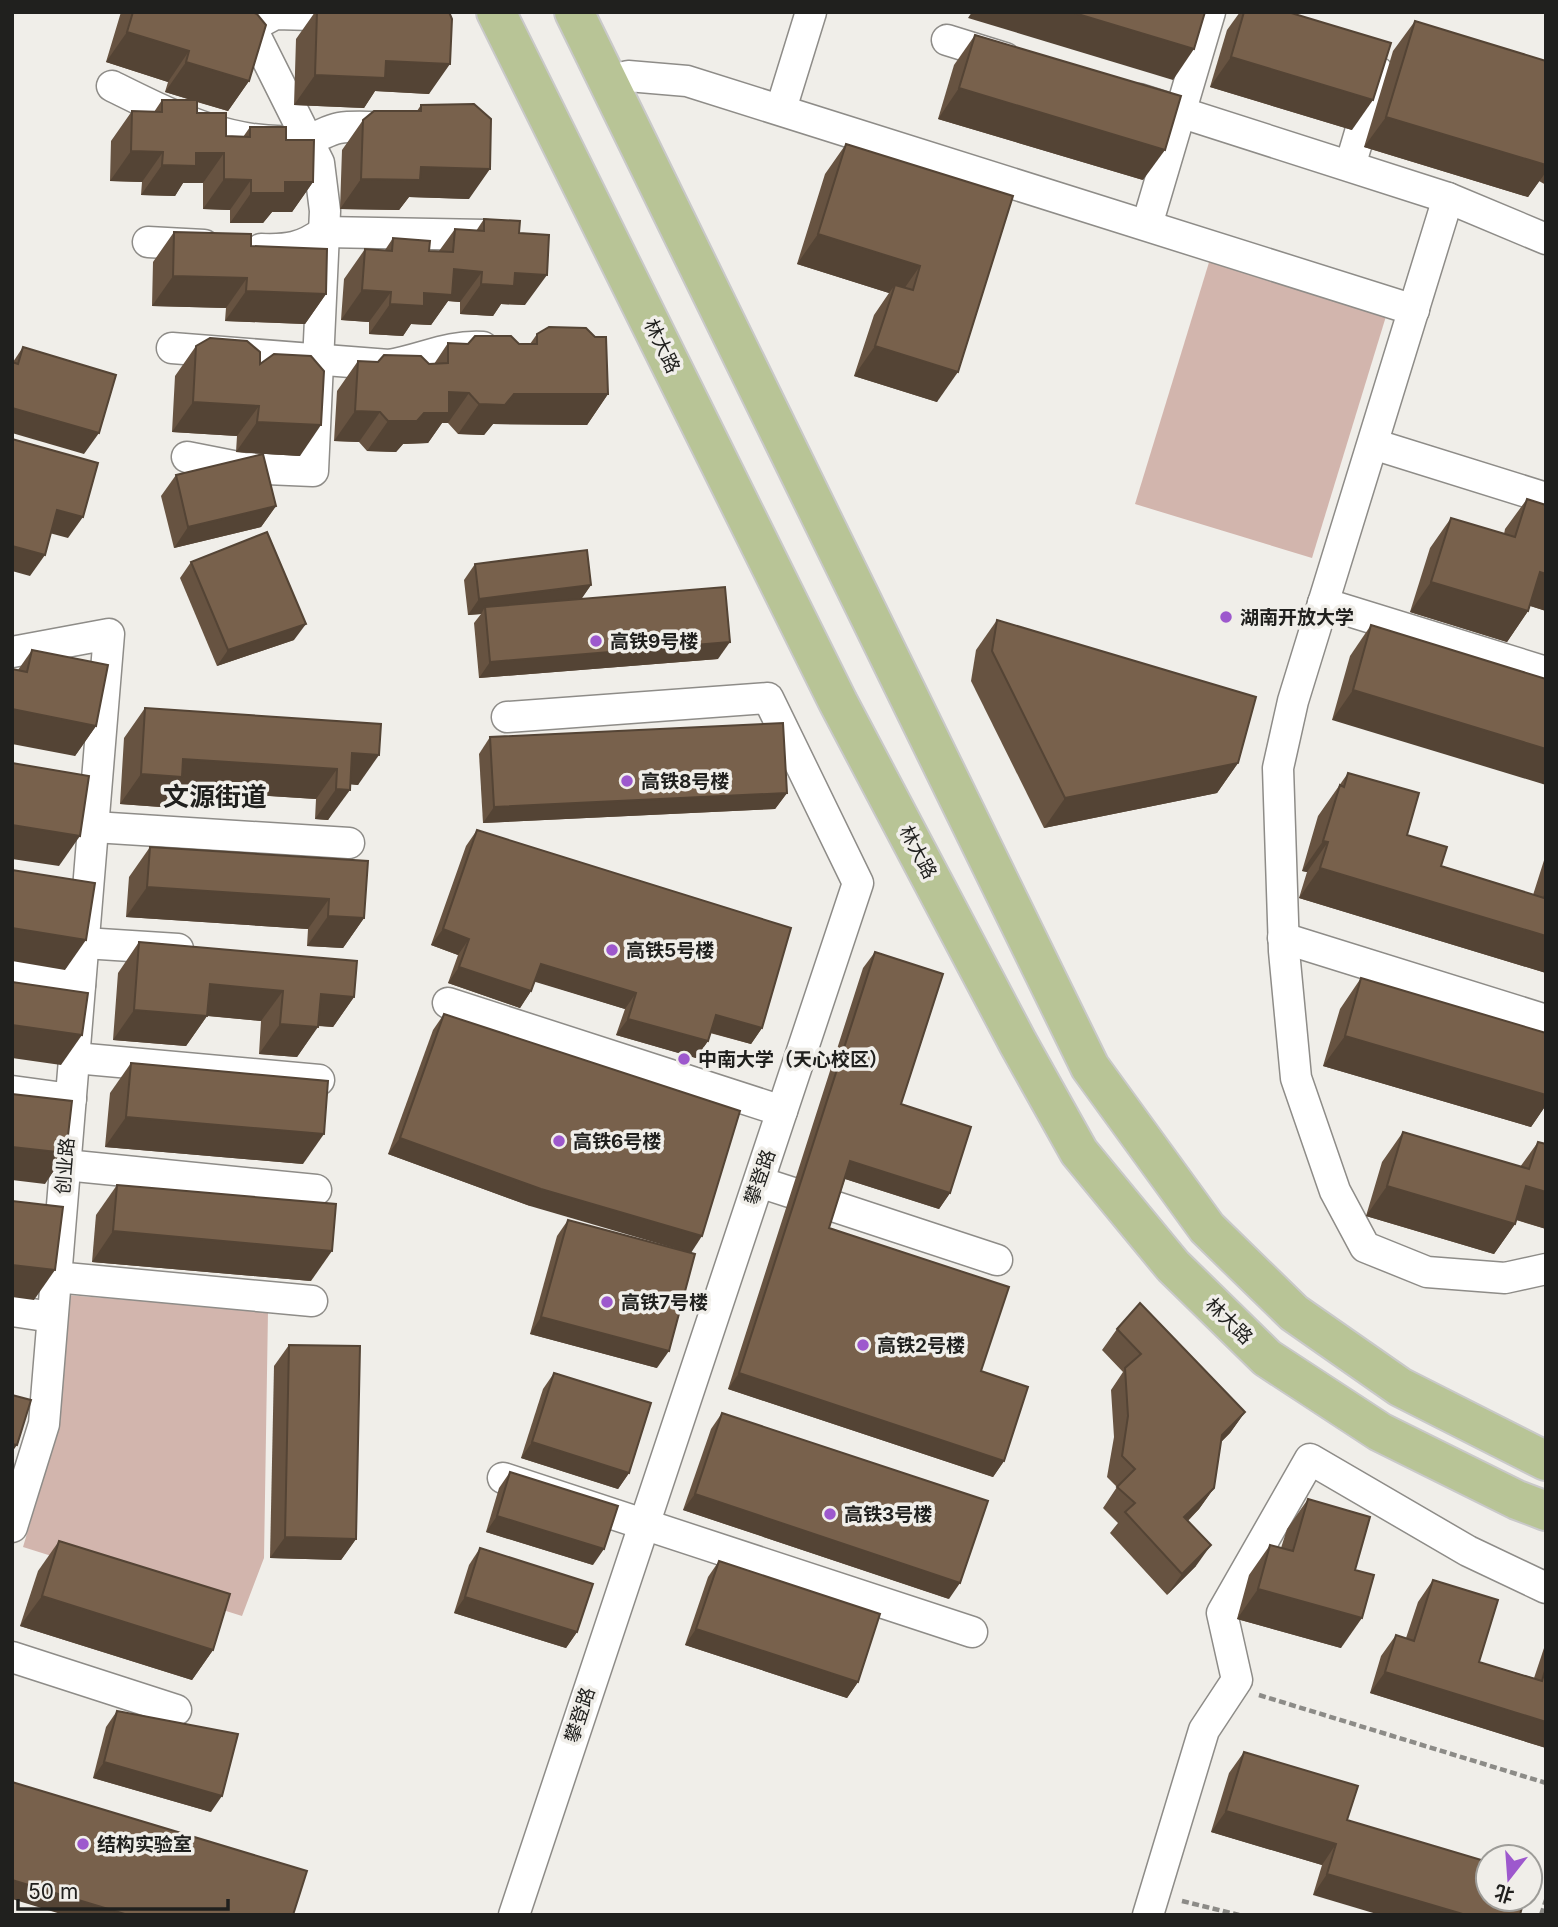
<svg xmlns="http://www.w3.org/2000/svg" width="1558" height="1927" viewBox="0 0 1558 1927" font-family="Inter,'Noto Sans SC',sans-serif">
  <style>
    .green { fill: #d2b5ad }
    .lines { fill: none; stroke-linecap: round; stroke-linejoin: round }
    .minor-casing { stroke: #8e8c88; stroke-width: 33 }
    .major-casing { stroke: #c9c9c9; stroke-width: 42 }
    .path { stroke: #8c8b87; stroke-width: 4.5; stroke-dasharray: 7 3.5; stroke-linecap: butt }
    .minor { stroke: #fff; stroke-width: 30 }
    .major { stroke: #b8c496; stroke-width: 38 }
    .wall { fill: #675341 }
    .shaded-wall { fill: #544435 }
    .building { fill: #78614c; stroke: #544435; stroke-width: 2 }
    .poi-dot { fill: #9d58cd; stroke: #f0eee9; stroke-width: 2.5 }
    .labels { text-anchor: middle; dominant-baseline: central; stroke-width: 7; stroke-linejoin: round; paint-order: stroke }
    .street-label { font-size: 19px; fill: #20201e; stroke: #f0eee9 }
    .poi-label { font-size: 19px; font-weight: bold; fill: #20201e; stroke: #f0eee9; text-anchor: start }
    .district-label { font-size: 26px; font-weight: bold; fill: #20201e; stroke: #f0eee9 }
  </style>
  <rect width="100%" height="100%" fill="#f0eee9"/>
  <!-- green -->
  <g class="green">
    <path d="M1210,259L1387,313L1312,558L1135,504Z"/>
    <path d="M67,1295L268,1311L264,1558L242,1616L23,1547L60,1423Z"/>
  </g>
  <g class="lines">
    <defs>
      <g id="minor">
        <path d="M251,27L275,14L352,16"/>
        <path d="M947,40L1005,58"/>
        <path d="M607,81L628,76L687,81L1414,310"/>
        <path d="M112,86C173,116 233,148 304,140C316,139 327,130 339,128C358,125 379,128 398,128"/>
        <path d="M1139,99L1448,198L1546,239"/>
        <path d="M781,109L811,12"/>
        <path d="M1350,166L1378,72"/>
        <path d="M1448,198L1293,701L1278,768L1284,951L1296,1078L1335,1191L1365,1247L1427,1272L1505,1278L1546,1269"/>
        <path d="M1147,225L1210,12"/>
        <path d="M148,242L204,245"/>
        <path d="M261,249C288,250 302,248 324,232L486,235"/>
        <path d="M172,348L389,365C424,359 447,345 483,347"/>
        <path d="M1373,444L1546,498"/>
        <path d="M187,457L243,468L313,471L325,211L319,163L251,27L227,12"/>
        <path d="M1323,603L1546,672"/>
        <path d="M12,652L109,634L44,1424L12,1527"/>
        <path d="M507,717L768,698L858,883L514,1915"/>
        <path d="M94,827L349,843"/>
        <path d="M1283,938L1546,1020"/>
        <path d="M84,943L178,949"/>
        <path d="M12,975L80,985"/>
        <path d="M448,1003L782,1111"/>
        <path d="M75,1058L319,1080"/>
        <path d="M12,1091L71,1099"/>
        <path d="M65,1165L316,1190"/>
        <path d="M759,1182L793,1193"/>
        <path d="M830,1205L997,1260"/>
        <path d="M55,1277L312,1301"/>
        <path d="M12,1311L52,1317"/>
        <path d="M503,1478L972,1632"/>
        <path d="M12,1657L176,1710"/>
        <path d="M1148,1915L1204,1730L1237,1680L1222,1613L1310,1459L1468,1551L1546,1588"/>
      </g>
      <g id="major">
        <path d="M496,12L838,702L1018,1043L1079,1152L1173,1266L1267,1358L1380,1432L1517,1500L1546,1511"/>
        <path d="M574,12L1090,1067L1207,1228L1294,1313L1400,1387L1546,1461"/>
      </g>
    </defs>
    <!-- minor casing -->
    <use href="#minor" class="minor-casing"/>
    <!-- major casing -->
    <use href="#major" class="major-casing"/>
    <!-- path -->
    <g class="path">
      <path d="M1259,1695L1546,1783"/>
      <path d="M1182,1901L1239,1915"/>
      <path d="M1541,1915L1546,1900"/>
    </g>
    <!-- minor -->
    <use href="#minor" class="minor"/>
    <!-- major -->
    <use href="#major" class="major"/>
  </g>
  <!-- wall -->
  <g class="wall">
    <path d="M121,12H252L249,81L228,111L197,102V113L226,136L243,137L250,127L286,140L313,182L292,212H272L263,223H230V210L203,209V183H183L175,196L141,195L142,182L110,181L111,141L132,111L154,112L162,100H191L165,92L168,82L106,62Z"/>
    <path d="M315,12H449L429,94L375,91L364,108L294,105L296,39Z"/>
    <path d="M1240,12H1288L1352,130L1210,87L1227,30Z"/>
    <path d="M1415,21L1546,61V185L1539,181L1528,197L1364,147L1393,51Z"/>
    <path d="M975,35L1143,180L938,119L954,65Z"/>
    <path d="M421,105L469,199L409,197L399,210L340,209L342,150L363,120L417,111Z"/>
    <path d="M846,144L1013,196L937,402L854,376L874,315L889,293L797,264L825,174Z"/>
    <path d="M484,219L519,233L525,305L501,304L493,316L460,314V302L448,301L431,325L411,324L403,336L369,334V322L341,320L344,279L365,249L385,250L393,238L429,251H439L455,229L476,231Z"/>
    <path d="M174,232L251,246L326,294L305,324L225,321L226,308L152,306L153,262Z"/>
    <path d="M537,334L608,394L587,425L493,424L484,435L458,434L448,423H442L428,443L403,444L396,452L367,451L359,442L334,441L337,391L358,361L434,364L448,343L530,344Z"/>
    <path d="M196,346L260,364L300,456L236,452L237,436L172,432L175,376Z"/>
    <path d="M23,347L84,454L13,362Z"/>
    <path d="M176,475L276,506L261,527L174,548L161,496Z"/>
    <path d="M1527,499L1546,505V611L1530,606L1528,611L1507,642L1410,612L1430,548L1451,518L1504,534L1505,529Z"/>
    <path d="M191,562L294,640L217,666L180,578Z"/>
    <path d="M475,564L591,585L581,599L718,659L479,678L474,623L481,614L468,615L464,580Z"/>
    <path d="M997,620L1238,763L1217,793L1044,828L971,681L976,650Z"/>
    <path d="M1371,625L1546,679L1332,720L1350,656Z"/>
    <path d="M32,650L96,726L75,756L18,670Z"/>
    <path d="M145,708L381,724L358,785L350,784L328,820L315,819L316,799L173,790L161,807L120,804L124,738Z"/>
    <path d="M490,737L787,793L775,809L483,823L479,754Z"/>
    <path d="M1348,773L1407,835L1441,866L1533,895L1546,854V973L1299,898L1307,872L1302,871L1318,816Z"/>
    <path d="M477,830L762,1028L751,1044L710,1033L708,1041L696,1058L616,1035L625,1009L535,981L531,991L520,1008L448,983L458,955L431,945L466,846Z"/>
    <path d="M150,847L368,861L364,918L343,948L307,946L308,929L126,917L129,877Z"/>
    <path d="M139,942L354,997L333,1027L318,1026L297,1057L259,1054L261,1021L207,1016L186,1046L113,1040L118,973Z"/>
    <path d="M875,952L901,1104L950,1193L939,1209L845,1179L829,1228L981,1371L1004,1461L993,1477L728,1389L863,968Z"/>
    <path d="M1361,978L1546,1033V1108H1544L1531,1127L1323,1066L1340,1009Z"/>
    <path d="M444,1014L530,1206L388,1154L433,1030Z"/>
    <path d="M131,1063L303,1164L105,1147L110,1093Z"/>
    <path d="M1403,1132L1520,1167L1538,1142L1546,1144V1229L1516,1220L1515,1224L1494,1254L1366,1216L1382,1162Z"/>
    <path d="M117,1185L311,1281L92,1262L96,1215Z"/>
    <path d="M568,1220L657,1368L530,1334L557,1236Z"/>
    <path d="M1117,1329L1245,1412L1230,1433L1221,1442L1214,1488L1199,1509L1188,1521L1196,1566L1167,1595L1110,1533L1118,1523L1103,1508L1117,1487L1107,1477L1114,1437L1111,1390L1123,1372L1102,1350Z"/>
    <path d="M289,1345L356,1539L341,1560L270,1558L274,1366Z"/>
    <path d="M554,1373L629,1473L618,1489L521,1458L543,1389Z"/>
    <path d="M722,1413L949,1599L683,1510L711,1429Z"/>
    <path d="M510,1472L593,1565L486,1532L499,1488Z"/>
    <path d="M1308,1499L1355,1570L1341,1648L1237,1619L1249,1575L1270,1545L1281,1548L1287,1529Z"/>
    <path d="M59,1541L213,1650L192,1680L20,1626L38,1571Z"/>
    <path d="M480,1548L577,1632L566,1648L454,1613L469,1565Z"/>
    <path d="M719,1561L858,1682L847,1698L685,1645L708,1577Z"/>
    <path d="M1433,1580L1479,1662L1534,1678L1546,1642V1748L1370,1693L1381,1656L1396,1635L1406,1638L1418,1602Z"/>
    <path d="M117,1711L211,1812L93,1778L106,1727Z"/>
    <path d="M1244,1752L1347,1820L1488,1862L1313,1895L1322,1865L1211,1832L1229,1773Z"/>
  </g>
  <!-- shaded-wall -->
  <g class="shaded-wall">
    <path d="M972,12H1071L1194,49L1173,80L968,18Z"/>
    <path d="M127,32L189,51L168,82L106,62Z"/>
    <path d="M1231,57L1373,100L1352,130L1210,87Z"/>
    <path d="M386,61L450,64L429,94L375,91L364,108L294,105L315,75Z"/>
    <path d="M186,62L249,81L228,111L165,92Z"/>
    <path d="M959,88L1165,150L1143,180L938,119Z"/>
    <path d="M1386,117L1546,165V172L1528,197L1364,147Z"/>
    <path d="M131,151L163,152L142,182L110,181Z"/>
    <path d="M196,153H224L203,183H183L175,196L141,195L162,165Z"/>
    <path d="M421,167L490,169L469,199L409,197L399,210L340,209L361,179Z"/>
    <path d="M224,179L251,180L230,210L203,209Z"/>
    <path d="M285,182H313L292,212H272L263,223H230L251,193Z"/>
    <path d="M818,234L920,266L899,296L895,285L889,293L797,264Z"/>
    <path d="M454,269L482,272L460,302L448,301L431,325L411,324L403,336L369,334L390,304L424,293Z"/>
    <path d="M515,273L547,275L525,305L501,304L493,316L460,314L481,284Z"/>
    <path d="M173,276L247,278L226,308L152,306Z"/>
    <path d="M362,290L391,292L369,322L341,320Z"/>
    <path d="M246,291L326,294L305,324L225,321Z"/>
    <path d="M875,346L958,372L937,402L854,376Z"/>
    <path d="M449,392L469,393L448,423H442L428,443L403,444L396,452L367,451L388,421L424,413Z"/>
    <path d="M514,394H608L587,425L493,424L484,435L458,434L479,404Z"/>
    <path d="M193,402L259,406L237,436L172,432Z"/>
    <path d="M12,408L99,433L84,454L12,433Z"/>
    <path d="M355,411L380,412L359,442L334,441Z"/>
    <path d="M257,422L321,425L300,456L236,452Z"/>
    <path d="M276,506L261,527L174,548L188,527Z"/>
    <path d="M57,510L83,517L68,538L42,531Z"/>
    <path d="M12,546L45,555L30,576L12,571Z"/>
    <path d="M1540,572L1546,574V611L1519,602Z"/>
    <path d="M1431,582L1528,611L1507,642L1410,612Z"/>
    <path d="M591,585L580,601L485,607L481,614L468,615L479,599Z"/>
    <path d="M306,624L294,640L217,666L228,650Z"/>
    <path d="M730,642L718,659L479,678L490,662Z"/>
    <path d="M1353,690L1546,749V785L1332,720Z"/>
    <path d="M12,709L96,726L75,756L12,744Z"/>
    <path d="M352,753L379,755L358,785L336,783Z"/>
    <path d="M183,759L337,769L316,799L173,790L161,807L120,804L141,774Z"/>
    <path d="M1238,763L1217,793L1044,828L1065,798Z"/>
    <path d="M336,789L350,790L328,820L315,819Z"/>
    <path d="M787,793L775,809L483,823L494,807Z"/>
    <path d="M12,825L80,836L59,866L12,859Z"/>
    <path d="M1323,841L1328,842L1307,872L1302,871Z"/>
    <path d="M1320,868L1546,936V973L1299,898Z"/>
    <path d="M147,887L329,899L308,929L126,917Z"/>
    <path d="M328,916L364,918L343,948L307,946Z"/>
    <path d="M12,928L86,940L65,970L12,961Z"/>
    <path d="M443,929L469,939L458,955L431,945Z"/>
    <path d="M541,964L636,993L625,1009L529,980Z"/>
    <path d="M459,967L531,991L520,1008L448,983Z"/>
    <path d="M210,984L283,991L261,1021L189,1014Z"/>
    <path d="M321,994L354,997L333,1027L300,1024Z"/>
    <path d="M134,1010L207,1016L186,1046L113,1040Z"/>
    <path d="M716,1015L762,1028L751,1044L705,1031Z"/>
    <path d="M628,1019L708,1041L696,1058L616,1035Z"/>
    <path d="M280,1024L318,1027L297,1057L259,1054Z"/>
    <path d="M12,1025L82,1035L61,1065L12,1058Z"/>
    <path d="M1345,1036L1546,1093V1108H1544L1531,1127L1323,1066Z"/>
    <path d="M126,1117L324,1134L303,1164L105,1147Z"/>
    <path d="M400,1138L702,1236L691,1253L530,1206L388,1154Z"/>
    <path d="M12,1147L66,1153L45,1184L12,1180Z"/>
    <path d="M850,1161L950,1193L939,1209L839,1177Z"/>
    <path d="M1387,1186L1515,1224L1494,1254L1366,1216Z"/>
    <path d="M1526,1186L1546,1192V1229L1505,1216Z"/>
    <path d="M113,1231L332,1251L311,1281L92,1262Z"/>
    <path d="M12,1265L55,1270L34,1300L12,1297Z"/>
    <path d="M541,1317L669,1351L657,1368L530,1334Z"/>
    <path d="M739,1373L1004,1461L993,1477L728,1389Z"/>
    <path d="M1245,1412L1230,1433L1207,1456L1222,1435Z"/>
    <path d="M532,1442L629,1473L618,1489L521,1458Z"/>
    <path d="M12,1444L17,1445L12,1452Z"/>
    <path d="M1214,1488L1199,1509L1170,1538L1184,1517Z"/>
    <path d="M695,1494L960,1583L949,1599L683,1510Z"/>
    <path d="M497,1516L604,1549L593,1565L486,1532Z"/>
    <path d="M285,1537L356,1539L341,1560L270,1558Z"/>
    <path d="M1211,1545L1196,1566L1167,1595L1182,1574Z"/>
    <path d="M1258,1589L1362,1618L1341,1648L1237,1619Z"/>
    <path d="M42,1596L213,1650L192,1680L20,1626Z"/>
    <path d="M465,1597L577,1632L566,1648L454,1613Z"/>
    <path d="M696,1629L858,1682L847,1698L685,1645Z"/>
    <path d="M1385,1672L1546,1722V1748L1370,1693Z"/>
    <path d="M104,1762L222,1796L211,1812L93,1778Z"/>
    <path d="M1226,1811L1336,1844L1322,1865L1211,1832Z"/>
    <path d="M1327,1874L1466,1915H1380L1313,1895Z"/>
    <path d="M12,1880L128,1915H64L12,1899Z"/>
  </g>
  <!-- building -->
  <g class="building">
    <path d="M133,12H252L257,14L266,25L249,81L186,62L189,51L127,32Z"/>
    <path d="M317,12H449L452,19L450,64L386,61L385,78L315,75Z"/>
    <path d="M1071,12H1205L1194,49Z"/>
    <path d="M1244,12H1288L1391,43L1373,100L1231,57Z"/>
    <path d="M1415,21L1546,61V165L1386,117Z"/>
    <path d="M975,35L1181,96L1165,150L959,88Z"/>
    <path d="M162,100H197V113H226V136L250,137V127H286V140H314L313,182H285V193H251V180L224,179V153H196V166L162,165L163,152L131,151L132,111L162,112Z"/>
    <path d="M474,104L491,119L490,169L421,167L420,180L361,179L363,120L374,111H421V105Z"/>
    <path d="M846,144L1013,196L958,372L875,346L895,285L913,290L920,266L818,234Z"/>
    <path d="M484,219L520,221L519,233L549,235L547,275L515,273L514,286L481,284L482,272L454,269L452,295L424,293V306L390,304L391,292L362,290L365,249L392,251L393,238L430,241L429,251L453,252L455,229L484,231Z"/>
    <path d="M174,232L251,234V246L327,249L326,294L246,291L247,278L173,276Z"/>
    <path d="M549,327L586,328L595,337H606L608,394H514L505,405L479,404L469,393L449,392V413H424L417,421H388L380,412L355,411L358,361L378,362L384,355L421,356L429,364L448,363V343L468,344L475,336H511L519,344H537V334Z"/>
    <path d="M210,338L247,341L260,352V364L274,354L311,356L324,371L321,425L257,422L259,406L193,402L196,346Z"/>
    <path d="M23,347L116,375L99,433L12,408V362L18,364Z"/>
    <path d="M12,439L98,463L83,517L57,510L45,555L12,546Z"/>
    <path d="M263,454L276,506L188,527L176,475Z"/>
    <path d="M1527,499L1546,505V574L1540,572L1528,611L1431,582L1451,518L1515,537Z"/>
    <path d="M267,532L306,624L228,650L191,562Z"/>
    <path d="M587,550L591,585L479,599L475,564Z"/>
    <path d="M725,587L730,642L490,662L485,607Z"/>
    <path d="M997,620L1256,697L1238,763L1065,798L992,651Z"/>
    <path d="M1371,625L1546,679V749L1353,690Z"/>
    <path d="M32,650L108,665L96,726L12,709V669L27,672Z"/>
    <path d="M145,708L381,724L379,755L352,753L350,790L336,789L337,769L183,759L182,777L141,774Z"/>
    <path d="M783,723L787,793L494,807L490,737Z"/>
    <path d="M12,763L89,776L80,836L12,825Z"/>
    <path d="M1348,773L1419,793L1407,835L1447,847L1441,866L1544,898L1546,892V936L1320,868L1328,842L1323,841L1340,785L1344,787Z"/>
    <path d="M477,830L791,928L762,1028L716,1015L708,1041L628,1019L636,993L541,964L531,991L459,967L469,939L443,929Z"/>
    <path d="M150,847L368,861L364,918L328,916L329,899L147,887Z"/>
    <path d="M12,870L95,883L86,940L12,928Z"/>
    <path d="M139,942L357,961L354,997L321,994L318,1027L280,1024L283,991L210,984L207,1016L134,1010Z"/>
    <path d="M875,952L943,974L901,1104L971,1127L950,1193L850,1161L829,1228L1009,1287L981,1371L1028,1387L1004,1461L739,1373Z"/>
    <path d="M1361,978L1546,1033V1095L1345,1036Z"/>
    <path d="M12,982L88,993L82,1035L12,1025Z"/>
    <path d="M444,1014L740,1111L702,1236L541,1189L400,1138Z"/>
    <path d="M131,1063L328,1081L324,1134L126,1117Z"/>
    <path d="M12,1094L72,1101L66,1153L12,1147Z"/>
    <path d="M1403,1132L1529,1169L1538,1142L1546,1144V1192L1526,1186L1515,1224L1387,1186Z"/>
    <path d="M117,1185L336,1204L332,1251L113,1231Z"/>
    <path d="M12,1201L63,1207L55,1270L12,1265Z"/>
    <path d="M568,1220L695,1254L669,1351L541,1317Z"/>
    <path d="M1140,1303L1245,1412L1222,1435L1214,1488L1184,1517L1211,1545L1182,1574L1125,1512L1135,1503L1117,1487L1135,1469L1122,1456L1128,1416L1125,1368L1141,1354L1117,1329Z"/>
    <path d="M289,1345L360,1346L356,1539L285,1537Z"/>
    <path d="M554,1373L651,1403L629,1473L532,1442Z"/>
    <path d="M12,1395L31,1400L17,1445L12,1444Z"/>
    <path d="M722,1413L988,1501L960,1583L695,1494Z"/>
    <path d="M510,1472L618,1506L604,1549L497,1516Z"/>
    <path d="M1308,1499L1370,1517L1355,1570L1374,1575L1362,1618L1258,1589L1270,1545L1293,1551Z"/>
    <path d="M59,1541L230,1594L213,1650L42,1596Z"/>
    <path d="M480,1548L593,1584L577,1632L465,1597Z"/>
    <path d="M719,1561L880,1614L858,1682L696,1629Z"/>
    <path d="M1433,1580L1498,1600L1479,1662L1542,1681L1546,1667V1722L1385,1672L1396,1635L1414,1641Z"/>
    <path d="M117,1711L238,1734L222,1796L104,1762Z"/>
    <path d="M1244,1752L1358,1786L1347,1820L1488,1862V1899H1524L1520,1915H1466L1327,1874L1336,1844L1226,1811Z"/>
    <path d="M12,1782L307,1871L293,1915H128L12,1880Z"/>
  </g>
  <!-- markers -->
  <g class="poi-dot">
    <circle cx="1226" cy="617" r="7"/>
    <circle cx="596" cy="641" r="7"/>
    <circle cx="627" cy="781" r="7"/>
    <circle cx="612" cy="950" r="7"/>
    <circle cx="684" cy="1059" r="7"/>
    <circle cx="559" cy="1141" r="7"/>
    <circle cx="607" cy="1302" r="7"/>
    <circle cx="863" cy="1345" r="7"/>
    <circle cx="830" cy="1514" r="7"/>
    <circle cx="83" cy="1844" r="7"/>
  </g>
  <g class="labels">
    <!-- street labels -->
    <g class="street-label">
      <text transform="translate(662 346) rotate(64)">林大路</text>
      <text transform="translate(918 852) rotate(62)">林大路</text>
      <text transform="translate(65 1166) rotate(-85)">创业路</text>
      <text transform="translate(760 1177) rotate(-71)">攀登路</text>
      <text transform="translate(1229 1321) rotate(44)">林大路</text>
      <text transform="translate(580 1715) rotate(-72)">攀登路</text>
    </g>
    <!-- poi labels -->
    <g class="poi-label">
      <text x="1240" y="617">湖南开放大学</text>
      <text x="610" y="641">高铁9号楼</text>
      <text x="641" y="781">高铁8号楼</text>
      <text x="626" y="950">高铁5号楼</text>
      <text x="698" y="1059">中南大学（天心校区）</text>
      <text x="573" y="1141">高铁6号楼</text>
      <text x="621" y="1302">高铁7号楼</text>
      <text x="877" y="1345">高铁2号楼</text>
      <text x="844" y="1514">高铁3号楼</text>
      <text x="97" y="1844">结构实验室</text>
    </g>
    <!-- district labels -->
    <g class="district-label">
      <text x="215" y="796">文源街道</text>
    </g>
  </g>
  <!-- border -->
  <rect width="1558" height="1927" fill="none" stroke="#20201e" stroke-width="28"/>
  <!-- north arrow -->
  <g transform="translate(1509 1878) rotate(197)"><circle r="33" fill="#f0eee9" stroke="#9d9c98" stroke-width="2"/>
  <path d="M0-5L12 26L0 18L-12 26Z" fill="#9d58cd"/>
  <text y="-10" font-size="19" font-weight="bold" text-anchor="middle" fill="#20201e">北</text>
  </g>
  <!-- scale -->
  <path d="M18 1899v10h210v-10" fill="none" stroke="#20201e" stroke-width="3.5"/>
  <text x="28" y="1899" font-size="21" fill="#20201e" stroke="#f0eee9" stroke-width="5" paint-order="stroke">50 m</text>
</svg>
